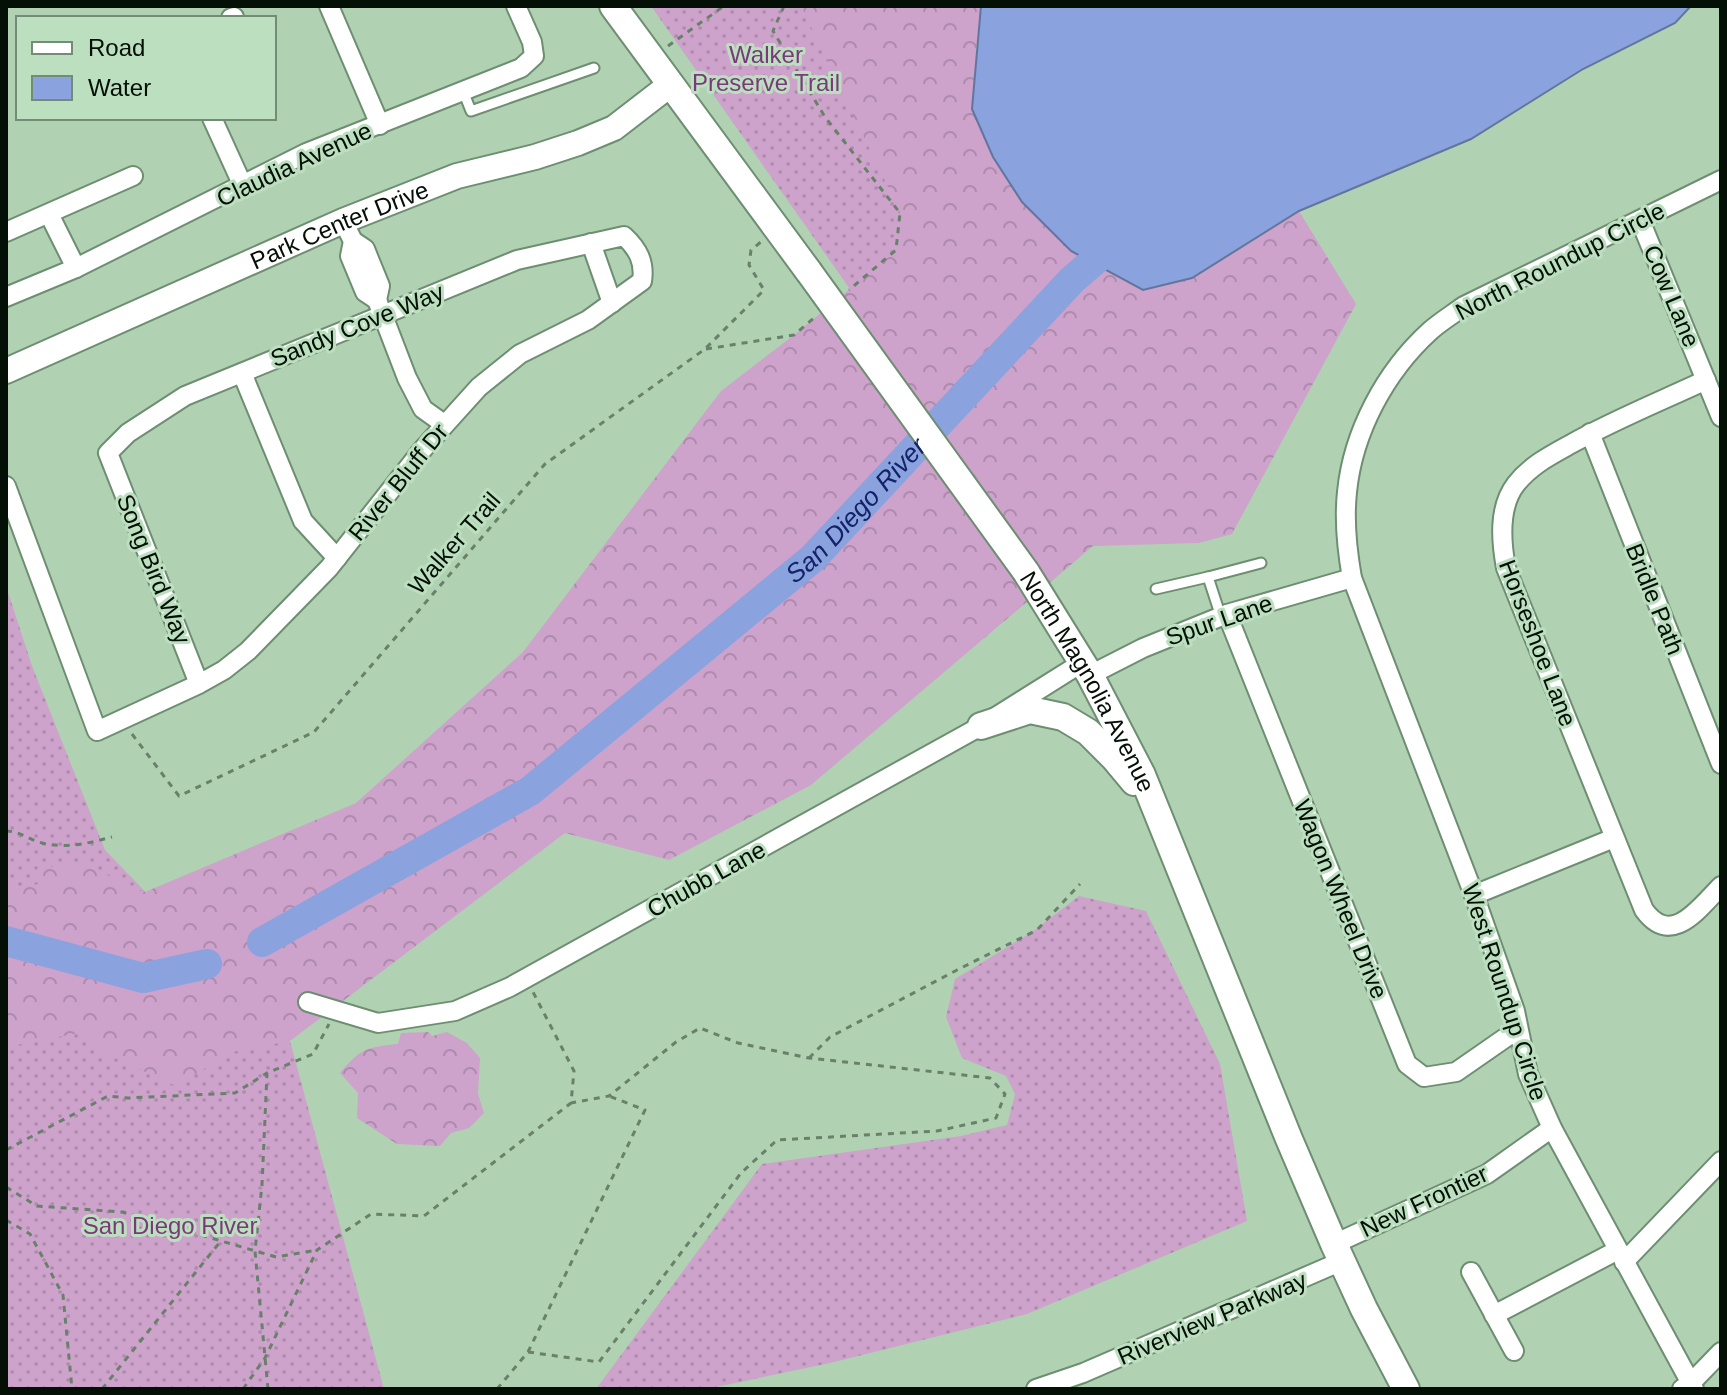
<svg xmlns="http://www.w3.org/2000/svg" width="1727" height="1395" viewBox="0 0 1727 1395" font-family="Arial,sans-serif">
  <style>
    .grass { fill: url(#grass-dots) }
    .forest { fill: url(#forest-crowns) }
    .water { fill: #8aa2de; stroke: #62769d; stroke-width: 2 }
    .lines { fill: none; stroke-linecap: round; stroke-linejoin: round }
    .river { stroke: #8aa2de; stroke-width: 30 }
    .service-casing { stroke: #6e8e71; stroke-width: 13 }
    .minor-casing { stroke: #6e8e71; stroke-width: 22 }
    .tertiary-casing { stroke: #6e8e71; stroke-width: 28 }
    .secondary-casing { stroke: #6e8e71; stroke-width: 30 }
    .path { stroke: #69816b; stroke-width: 3; stroke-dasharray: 6 6; stroke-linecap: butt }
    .service { stroke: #fff; stroke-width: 9 }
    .minor { stroke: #fff; stroke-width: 18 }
    .tertiary { stroke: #fff; stroke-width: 24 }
    .secondary { stroke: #fff; stroke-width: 26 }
    .secondary-bridge-casing { stroke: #6e8e71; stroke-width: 30; stroke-linecap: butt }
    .secondary-bridge { stroke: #fff; stroke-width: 26 }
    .labels { text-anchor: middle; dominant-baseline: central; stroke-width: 6; stroke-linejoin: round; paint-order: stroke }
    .park-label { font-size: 24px; fill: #7a3a79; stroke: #bcdfc0 }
    .street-label { font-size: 24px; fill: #040f05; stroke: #bcdfc0 }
    .water-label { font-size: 26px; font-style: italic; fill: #132368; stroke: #bcdfc0 }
  </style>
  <defs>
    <pattern id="grass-dots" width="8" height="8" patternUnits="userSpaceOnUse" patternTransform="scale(2)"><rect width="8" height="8" fill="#cda2cb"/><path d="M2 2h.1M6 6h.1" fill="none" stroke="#ae8aad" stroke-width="1.8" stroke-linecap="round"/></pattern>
    <pattern id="forest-crowns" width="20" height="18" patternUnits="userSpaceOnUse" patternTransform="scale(2)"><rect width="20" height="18" fill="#cda2cb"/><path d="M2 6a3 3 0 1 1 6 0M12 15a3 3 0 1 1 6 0" fill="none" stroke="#ae8aad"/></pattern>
  </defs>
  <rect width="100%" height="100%" fill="#b0d2b3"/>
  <!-- grass -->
  <g class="grass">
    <path d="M651,6H801L912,220L915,251L852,292Z"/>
    <path d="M6,586L32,666L105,850L290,1041L384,1389H6Z"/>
    <path d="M1079,896L1146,911L1220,1064L1247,1221L1027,1314L830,1363L707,1389H596L762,1164L961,1136L1007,1125L1015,1094L1006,1076L962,1058L946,1017L955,979L1032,932Z"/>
  </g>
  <!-- forest -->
  <g class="forest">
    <path d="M801,6H981L976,51L993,157L1022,202L1071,251L1192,278L1299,211L1356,304L1232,534L1199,543L1093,546L811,785L669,860L565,833L290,1041L232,1052L176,1086L93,1048L79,1033L6,1047V949L57,963L58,953L6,932V883L10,887L40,884L37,868L89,864L130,888L145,892L356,803L523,652L721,391L794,335L896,251L900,212Z"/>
    <path d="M428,1032L432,1036L447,1032L467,1043L480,1058L478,1094L484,1113L469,1128L451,1133L440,1146L397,1144L357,1118L358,1093L340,1073C360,1049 366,1047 398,1044L401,1033Z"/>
  </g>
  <!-- water -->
  <path class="water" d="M981,6H1691L1675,23L1583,69L1471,139L1299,211L1192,278L1143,290L1071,251L1022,202L993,157L972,109Z"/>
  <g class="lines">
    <!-- river -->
    <g class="river">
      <path d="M6,941L143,978L207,964"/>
      <path id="s1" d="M262,942L530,791L813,558L1072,280L1122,237"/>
    </g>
    <defs>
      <g id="service">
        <path d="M463,91L471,111L594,68"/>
        <path d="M1156,589L1208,577"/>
        <path d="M1221,617L1208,577L1261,563"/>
      </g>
      <g id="minor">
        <path d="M329,6L380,125"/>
        <path d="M231,18L234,17"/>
        <path d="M212,118L243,186"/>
        <path d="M49,214L76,268"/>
        <path d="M1640,220L1721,417"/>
        <path d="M343,221L353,241L365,249L380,286L377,300"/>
        <path d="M6,232L133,176"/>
        <path d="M353,241L350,256L365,292L377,300"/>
        <path d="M591,243L612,303"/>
        <path d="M6,297L76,268L306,153L521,68L534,56L532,42L516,6"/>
        <path d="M377,300L407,378L423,409L444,424"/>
        <path d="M242,373L303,521L337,558"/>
        <path d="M1706,380C1661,401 1614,420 1571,444C1551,455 1531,465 1516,484C1498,507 1501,541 1506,568L1644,910C1672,948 1699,908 1721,886"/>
        <path d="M1590,433L1721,764"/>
        <path d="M6,486L97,731L199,684L224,670L248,651L329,568L423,449L479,387L520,354L588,320L642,281C645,262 638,249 624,236L517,260L185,396L128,433L108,453L199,684"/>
        <path d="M1227,614L1407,1064L1424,1077L1456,1072L1518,1029"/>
        <path d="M1090,675L1143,648L1227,614L1352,578"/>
        <path d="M1474,895L1614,838"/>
        <path d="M308,1002L378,1023L455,1011L510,987L981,726L1083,662"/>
        <path d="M1334,1244L1487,1174L1552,1128"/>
        <path d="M1624,1262L1721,1161"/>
        <path d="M1471,1272L1514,1351"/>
        <path d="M1494,1315L1618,1250"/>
        <path d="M1036,1389L1083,1373L1342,1261"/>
        <path d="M1682,1389L1690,1384L1721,1352"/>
        <path d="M1694,1389L1552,1128L1528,1074L1515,1011L1474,895L1352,578C1347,550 1344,520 1347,492C1353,432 1385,372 1430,331C1440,322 1453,314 1464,306L1721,180"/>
      </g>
      <g id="tertiary">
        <path id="s2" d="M6,371L343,221L457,176L535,157L578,143L614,128L671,84"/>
      </g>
      <g id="secondary">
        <path d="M613,6L809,272"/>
        <path id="s3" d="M1026,572L1090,675L1142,775L1289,1139L1334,1244L1364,1309L1406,1389"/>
        <path d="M981,726L1030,710L1063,717L1088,732L1114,758L1134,782"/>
      </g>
    </defs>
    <!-- service casing -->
    <use href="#service" class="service-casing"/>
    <!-- minor casing -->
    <use href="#minor" class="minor-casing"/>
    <!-- tertiary casing -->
    <use href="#tertiary" class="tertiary-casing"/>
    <!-- secondary casing -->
    <use href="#secondary" class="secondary-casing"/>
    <!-- path -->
    <g class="path">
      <path d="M784,6L773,31L825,117L900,213L896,250L849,290"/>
      <path d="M668,46L724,6"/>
      <path d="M706,349L794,335L815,317"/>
      <path d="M132,734L179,796L314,732L545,464L705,349L764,290L749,265L751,250L762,241"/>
      <path d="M6,831C19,831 30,840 42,843C66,849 89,843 112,837"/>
      <path d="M809,1058L830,1037L957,970L1037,930L1080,884"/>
      <path d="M6,1150L108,1096L128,1098L235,1093L267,1073"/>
      <path d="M6,1187L37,1206L122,1212L276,1257L317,1250"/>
      <path d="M6,1220L30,1234L63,1295L72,1389"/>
      <path d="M528,1352L599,1362L741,1173L777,1140L937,1131L996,1118L1005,1094L990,1078L809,1058L738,1043L700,1028L676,1042L609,1096L571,1103"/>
      <path d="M102,1389L220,1242"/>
      <path d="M243,1389L265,1358L317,1250L371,1214L424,1216L571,1103L574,1071L533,992"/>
      <path d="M268,1389L255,1251L262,1185L267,1073L313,1054L329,1024"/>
      <path d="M497,1389L528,1352L645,1110L609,1096"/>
    </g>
    <!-- service -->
    <use href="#service" class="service"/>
    <!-- minor -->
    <use href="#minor" class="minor"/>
    <!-- tertiary -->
    <use href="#tertiary" class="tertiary"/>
    <!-- secondary -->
    <use href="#secondary" class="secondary"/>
    <defs>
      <path id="secondary-bridge" d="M809,272L1026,572"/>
    </defs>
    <!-- secondary-bridge casing -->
    <use href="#secondary-bridge" class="secondary-bridge-casing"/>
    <!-- secondary-bridge -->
    <use href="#secondary-bridge" class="secondary-bridge"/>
  </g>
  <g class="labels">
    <!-- park labels -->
    <g class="park-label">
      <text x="766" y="54">Walker<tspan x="766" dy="28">Preserve Trail</tspan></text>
      <text x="170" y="1225">San Diego River</text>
    </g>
    <!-- street labels -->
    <g class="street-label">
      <text transform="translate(294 164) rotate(-25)">Claudia Avenue</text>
      <text stroke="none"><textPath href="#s2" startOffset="364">Park Center Drive</textPath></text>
      <text transform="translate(1560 261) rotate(-27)">North Roundup Circle</text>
      <text transform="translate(1672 296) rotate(67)">Cow Lane</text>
      <text transform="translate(357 325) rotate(-22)">Sandy Cove Way</text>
      <text transform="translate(398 482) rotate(-51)">River Bluff Dr</text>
      <text transform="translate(454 543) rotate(-49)">Walker Trail</text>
      <text transform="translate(154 569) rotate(68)">Song Bird Way</text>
      <text transform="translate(1655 599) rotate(68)">Bridle Path</text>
      <text transform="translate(1219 620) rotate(-19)">Spur Lane</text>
      <text transform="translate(1538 643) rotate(69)">Horseshoe Lane</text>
      <text stroke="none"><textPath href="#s3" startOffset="126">North Magnolia Avenue</textPath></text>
      <text transform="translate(706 879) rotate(-29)">Chubb Lane</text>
      <text transform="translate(1341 899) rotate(68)">Wagon Wheel Drive</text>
      <text transform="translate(1505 992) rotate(72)">West Roundup Circle</text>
      <text transform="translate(1424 1201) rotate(-25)">New Frontier</text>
      <text transform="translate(1212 1318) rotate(-23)">Riverview Parkway</text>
    </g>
    <!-- water labels -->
    <g class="water-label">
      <text stroke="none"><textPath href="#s1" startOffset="738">San Diego River</textPath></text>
    </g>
  </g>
  <!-- border -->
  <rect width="1727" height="1395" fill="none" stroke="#040f05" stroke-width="16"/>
  <!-- legend -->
  <rect x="16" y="16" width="260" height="104" fill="#bcdfc0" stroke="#728c75" stroke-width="2"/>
  <rect x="32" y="42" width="40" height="12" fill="#ffffff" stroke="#728c75" stroke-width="2"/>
  <text x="88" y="56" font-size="24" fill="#040f05">Road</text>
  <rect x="32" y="76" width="40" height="24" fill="#8aa2de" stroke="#728c75" stroke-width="2"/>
  <text x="88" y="96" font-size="24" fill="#040f05">Water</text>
</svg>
